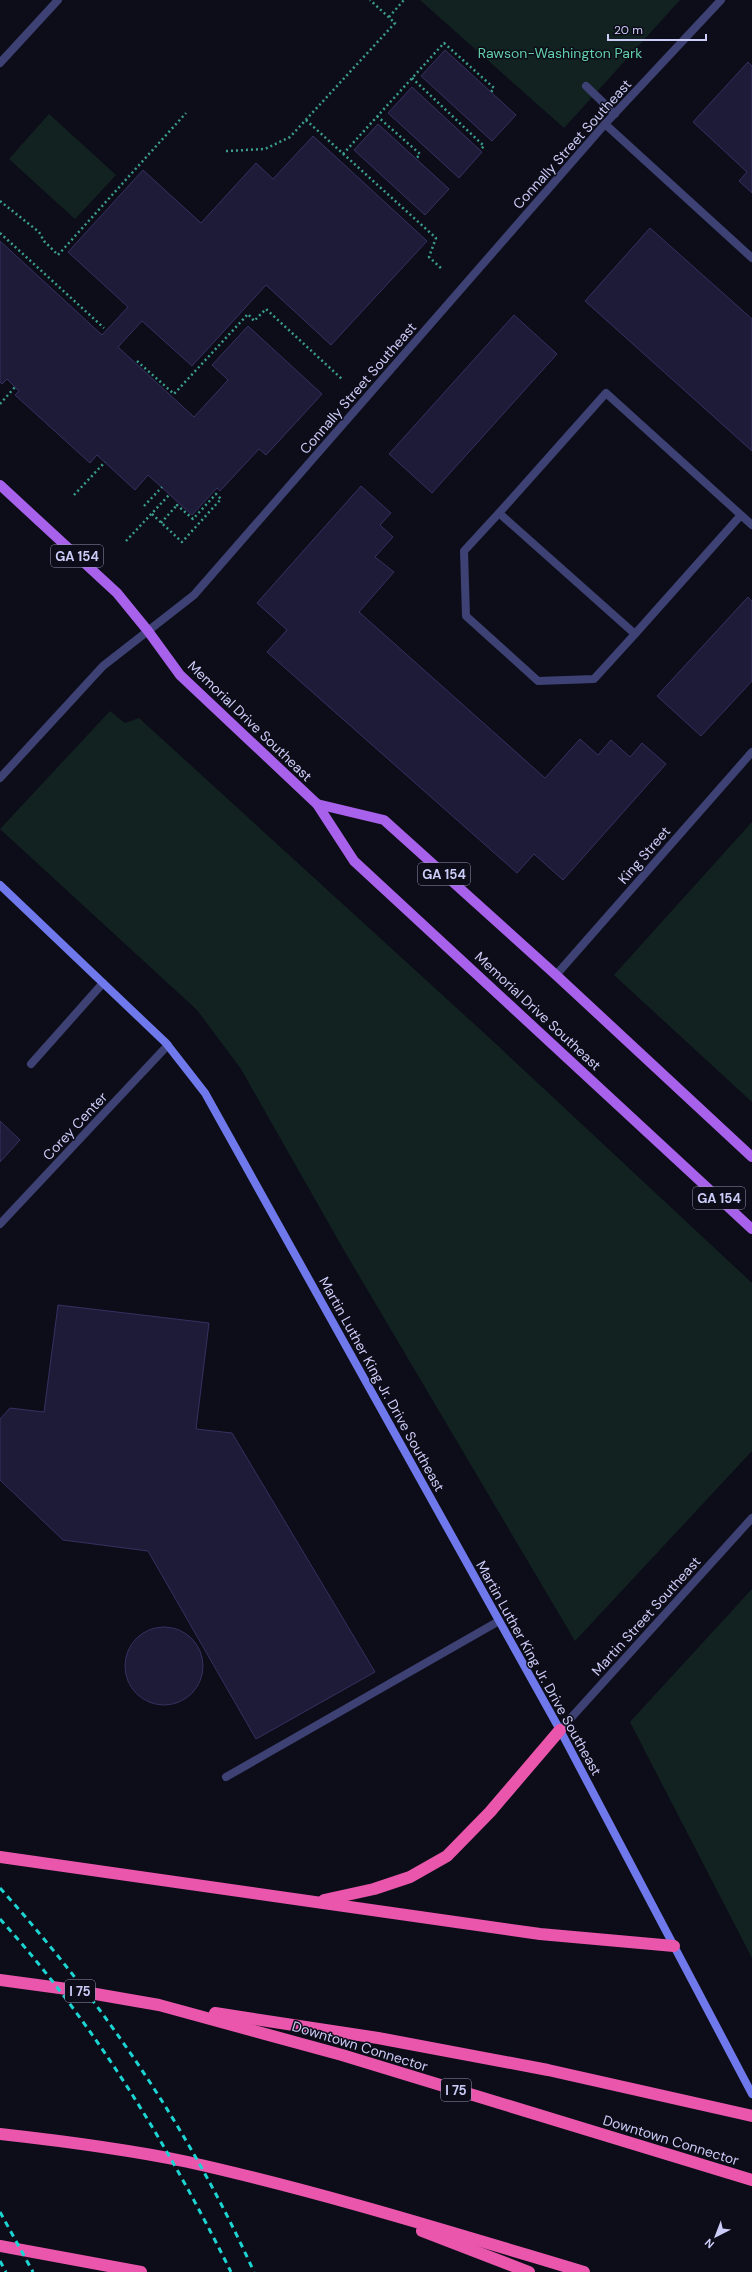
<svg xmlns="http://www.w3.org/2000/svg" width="752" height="2272" viewBox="0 0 752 2272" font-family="'DM Sans',sans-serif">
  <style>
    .green { fill: #112220 }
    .building { fill: #1e1b38; stroke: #353061 }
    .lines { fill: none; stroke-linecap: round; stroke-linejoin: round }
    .path { stroke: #3b9d8d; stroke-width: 2.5; stroke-dasharray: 2 3; stroke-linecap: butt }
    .service { stroke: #3d4173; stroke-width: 8 }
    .minor { stroke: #3d4173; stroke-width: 8 }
    .tertiary { stroke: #3d4173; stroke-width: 8 }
    .secondary { stroke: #6f79ec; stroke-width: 8 }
    .primary { stroke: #a861ea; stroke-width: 10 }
    .motorway { stroke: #e956ac; stroke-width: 12 }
    .rail { stroke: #1cd5d3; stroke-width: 3; stroke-dasharray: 6 5; stroke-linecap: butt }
    .labels { text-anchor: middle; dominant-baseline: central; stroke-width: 3; stroke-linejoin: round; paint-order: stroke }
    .shield { fill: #0d0d19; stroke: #9393b5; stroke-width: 1 }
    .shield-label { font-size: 13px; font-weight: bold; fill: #ccccf8 }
    .park-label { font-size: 14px; fill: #62cea7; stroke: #0d0d19 }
    .street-label { font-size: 14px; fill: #ccccf8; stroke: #0d0d19 }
  </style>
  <rect width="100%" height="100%" fill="#0d0d19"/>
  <!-- green -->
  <g class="green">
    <path d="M420,0H680L564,128Z"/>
    <path d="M49,114L116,175L75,219L9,159Z"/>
    <path d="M110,711L125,723L139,718L495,1043L752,1283V1451L575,1641L345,1252L241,1069L197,1010L0,829Z"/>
    <path d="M752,822V1102L614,975Z"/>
    <path d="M752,1589V1958L630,1722Z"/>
  </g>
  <!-- building -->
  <g class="building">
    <path d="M445,50L516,115L492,141L421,76Z"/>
    <path d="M748,62L752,66V193L739,181L747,172L693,122Z"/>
    <path d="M412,87L482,152L459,178L388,113Z"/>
    <path d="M378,124L449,189L425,215L354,150Z"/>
    <path d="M313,136L427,241L331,345L266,285L192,366L142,321L118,347L194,417L228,380L212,365L248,326L322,394L266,455L259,449L220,491L217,488L192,515L148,475L135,490L97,455L90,463L15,395L19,391L7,379L2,384L0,382V241L102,335L128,307L68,252L143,170L201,223L256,163L273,179Z"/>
    <path d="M650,228L752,319V451L585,301Z"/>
    <path d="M514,315L557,354L432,493L389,454Z"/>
    <path d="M361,486L391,513L380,525L393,537L375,557L394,572L359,612L545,778L580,739L598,755L611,740L630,757L642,743L666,764L563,880L534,854L517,873L267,652L287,630L257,603Z"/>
    <path d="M748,597L752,601V681L701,736L657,696Z"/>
    <path d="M0,1121L20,1140L0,1162Z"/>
    <path d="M58,1305L209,1323L196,1429L232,1433L375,1672L256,1739L148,1551L63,1540L0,1480V1419L10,1408L44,1412Z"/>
    <circle cx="164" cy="1666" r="39"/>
  </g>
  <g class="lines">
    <!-- path -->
    <g class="path">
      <path d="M389,17L404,0"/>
      <path d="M412,78L484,146L480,150"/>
      <path d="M377,116L420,154L416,159"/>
      <path d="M306,120L436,238L429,257L443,270"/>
      <path d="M226,151L265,149L290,137L395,23L370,0"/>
      <path d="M343,154L444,43L494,88L491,92"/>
      <path d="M0,201L39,232L44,241L58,255L186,113"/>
      <path d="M0,233L104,328"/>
      <path d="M137,361L174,394L248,314L254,321L266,309L343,380"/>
      <path d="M0,404L15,387"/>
      <path d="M74,495L105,462"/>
      <path d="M144,506L162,487"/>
      <path d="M152,514L182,542L221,499L216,494L193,519L177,505L179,504"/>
      <path d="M161,523L177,505"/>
      <path d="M126,541L169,495"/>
    </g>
    <!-- service -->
    <g class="service">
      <path d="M586,86L615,114"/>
      <path d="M499,513L464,551L466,616L538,681L594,679L635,634"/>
      <path d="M741,515L635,634L499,513L606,393L752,525"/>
      <path d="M31,1064L103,983"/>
      <path d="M226,1777L499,1621"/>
    </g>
    <!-- minor -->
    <g class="minor">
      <path d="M0,63L58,0"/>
      <path d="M605,124L752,258"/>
      <path d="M0,778L103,666L194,595L605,124L721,0"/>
      <path d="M556,975L752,752"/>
      <path d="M0,1224L168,1045"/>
    </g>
    <!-- tertiary -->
    <path class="tertiary" d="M560,1730L752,1518"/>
    <!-- secondary -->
    <path class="secondary" d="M0,885L166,1043L205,1093L560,1730L752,2094"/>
    <!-- primary -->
    <g class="primary">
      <path d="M0,485L117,593L148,631L180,675L317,804L354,861L752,1229"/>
      <path d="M317,804L384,820L556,975L752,1157"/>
    </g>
    <!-- motorway -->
    <g class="motorway">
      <path d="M0,1857L540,1934L674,1946"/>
      <path d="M324,1900L374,1889L410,1877L447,1856L490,1812L560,1730"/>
      <path d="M0,1980L67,1989L159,2005L342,2055L752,2180"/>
      <path d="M215,2013L378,2038L548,2070L752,2116"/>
      <path d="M0,2134C63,2141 126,2149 188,2162C322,2192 453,2233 584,2272"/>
      <path d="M422,2231L529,2272"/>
      <path d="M0,2246L141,2272"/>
    </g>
    <!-- rail -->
    <g class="rail">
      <path d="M0,1888C104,2004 190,2130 254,2272"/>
      <path d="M0,1919C95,2024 168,2145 231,2272"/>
      <path d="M0,2212L33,2272"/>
      <path d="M0,2261L6,2272"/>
    </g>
  </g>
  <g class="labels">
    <!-- shield labels -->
    <g class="shield">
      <rect x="51" y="545" width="52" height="22" rx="3"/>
      <rect x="418" y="863" width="52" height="22" rx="3"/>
      <rect x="693" y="1187" width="52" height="22" rx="3"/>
      <rect x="65" y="1980" width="30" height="22" rx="3"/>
      <rect x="441" y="2079" width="30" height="22" rx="3"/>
    </g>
    <g class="shield-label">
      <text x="77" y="556">GA 154</text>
      <text x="444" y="874">GA 154</text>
      <text x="719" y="1198">GA 154</text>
      <text x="80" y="1991">I 75</text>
      <text x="456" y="2090">I 75</text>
    </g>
    <!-- park labels -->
    <g class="park-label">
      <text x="560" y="53">Rawson-Washington Park</text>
    </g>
    <!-- street labels -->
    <g class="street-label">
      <text transform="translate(572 144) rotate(-48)">Connally Street Southeast</text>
      <text transform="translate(358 388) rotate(-49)">Connally Street Southeast</text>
      <text transform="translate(250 721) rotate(44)">Memorial Drive Southeast</text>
      <text transform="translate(644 855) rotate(-49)">King Street</text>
      <text transform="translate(538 1011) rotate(43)">Memorial Drive Southeast</text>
      <text transform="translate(75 1126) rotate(-47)">Corey Center</text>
      <text transform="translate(382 1384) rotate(61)">Martin Luther King Jr. Drive Southeast</text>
      <text transform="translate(646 1616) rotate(-48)">Martin Street Southeast</text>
      <text transform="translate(539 1668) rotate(61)">Martin Luther King Jr. Drive Southeast</text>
      <text transform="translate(360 2046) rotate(17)">Downtown Connector</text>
      <text transform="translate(671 2140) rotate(17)">Downtown Connector</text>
    </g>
  </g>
  <!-- north arrow -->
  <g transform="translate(716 2236) rotate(222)" stroke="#0d0d19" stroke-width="3" paint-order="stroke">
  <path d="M0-3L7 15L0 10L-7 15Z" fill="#ccccf8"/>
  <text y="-6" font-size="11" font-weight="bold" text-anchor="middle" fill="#ccccf8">N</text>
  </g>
  <!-- scale -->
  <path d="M608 34v6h98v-6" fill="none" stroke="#ccccf8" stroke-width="2"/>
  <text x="614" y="34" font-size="12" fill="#ccccf8" stroke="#0d0d19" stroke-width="3" paint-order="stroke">20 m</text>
</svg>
